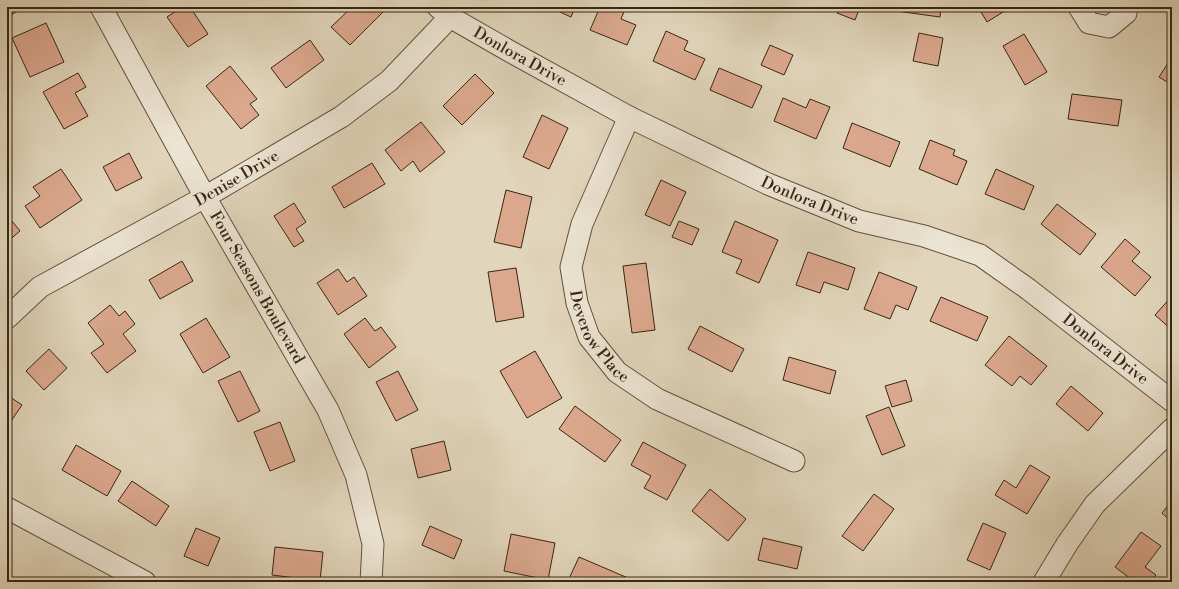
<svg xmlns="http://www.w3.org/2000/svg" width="1179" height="589" viewBox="0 0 1179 589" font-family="'Libre Bodoni',serif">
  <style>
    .building { fill: #dba88d; stroke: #372614 }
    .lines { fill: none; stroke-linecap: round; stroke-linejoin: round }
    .minor-casing { stroke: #62523e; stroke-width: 23 }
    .minor { stroke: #ece4d3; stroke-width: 21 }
    .labels { text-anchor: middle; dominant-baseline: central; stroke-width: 3; stroke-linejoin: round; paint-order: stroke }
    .street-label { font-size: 16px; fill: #372614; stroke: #ece4d3 }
  </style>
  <rect width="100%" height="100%" fill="#e1d5bb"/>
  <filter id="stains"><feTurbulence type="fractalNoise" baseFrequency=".005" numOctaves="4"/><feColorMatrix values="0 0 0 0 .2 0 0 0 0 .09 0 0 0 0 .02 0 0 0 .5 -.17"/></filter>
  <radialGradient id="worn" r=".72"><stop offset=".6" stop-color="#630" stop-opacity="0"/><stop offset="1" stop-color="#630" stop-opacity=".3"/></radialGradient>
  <!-- building -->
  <g class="building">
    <path d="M7,7H25L7,17Z"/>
    <path d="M182,7H190L208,34L188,47L167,17Z"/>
    <path d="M352,7H384L386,9L350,45L331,27Z"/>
    <path d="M549,7H575L571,17Z"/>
    <path d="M600,7H626L621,19L636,25L627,45L590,30Z"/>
    <path d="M840,7H860L855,20L837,13Z"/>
    <path d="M862,7H873L872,11Z"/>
    <path d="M890,7H941L940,17L889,10Z"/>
    <path d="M978,7H1011L987,22Z"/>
    <path d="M46,23L64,62L30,77L12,38Z"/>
    <path d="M666,31L688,41L684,50L705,59L695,80L653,61Z"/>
    <path d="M919,33L943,38L938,66L913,61Z"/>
    <path d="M1024,34L1047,72L1025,85L1003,46Z"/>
    <path d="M310,40L324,60L286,88L271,68Z"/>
    <path d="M770,45L793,55L784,75L761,65Z"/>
    <path d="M1172,57V85L1159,77Z"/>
    <path d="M230,66L257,99L250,104L259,115L241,129L206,86Z"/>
    <path d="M719,68L762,86L752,108L710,90Z"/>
    <path d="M78,73L86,87L75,93L88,116L64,129L43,92Z"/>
    <path d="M475,74L494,93L462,125L443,106Z"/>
    <path d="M1072,94L1122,100L1118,126L1068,119Z"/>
    <path d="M783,98L806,108L810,99L830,107L816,139L774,121Z"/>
    <path d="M542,115L568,128L549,169L523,157Z"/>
    <path d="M421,122L445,152L420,172L413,161L401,171L385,150Z"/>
    <path d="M852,123L900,142L890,167L843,148Z"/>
    <path d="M930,140L955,150L953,155L967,161L957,185L919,169Z"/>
    <path d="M129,153L142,178L116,191L103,167Z"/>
    <path d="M372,163L385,184L344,208L332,187Z"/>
    <path d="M61,169L82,200L40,228L25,206L40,196L33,187Z"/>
    <path d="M996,169L1034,186L1024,210L985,194Z"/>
    <path d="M661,180L686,192L670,226L645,215Z"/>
    <path d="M506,190L532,197L521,248L494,242Z"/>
    <path d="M294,203L306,222L296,229L304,241L294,247L274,216Z"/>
    <path d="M1057,204L1096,234L1080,255L1041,224Z"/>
    <path d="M7,215L20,231L7,242Z"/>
    <path d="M679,221L699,229L692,245L672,237Z"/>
    <path d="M735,221L778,240L759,283L736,273L742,260L722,252Z"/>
    <path d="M1125,239L1140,252L1132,261L1151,277L1135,296L1101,267Z"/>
    <path d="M808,252L855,268L848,290L824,282L820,293L796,285Z"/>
    <path d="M182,261L193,281L160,299L149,280Z"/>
    <path d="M646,263L655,330L632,333L623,266Z"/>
    <path d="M516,268L524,317L496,322L488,272Z"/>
    <path d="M338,269L347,282L354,277L367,296L338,315L317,283Z"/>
    <path d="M879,272L917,287L908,310L896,305L890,319L864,309Z"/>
    <path d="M1172,296V330L1155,315Z"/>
    <path d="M941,297L988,317L977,341L930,321Z"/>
    <path d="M110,305L119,316L125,311L135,324L123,334L136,351L107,373L91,353L104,344L88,323Z"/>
    <path d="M206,318L230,357L203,373L180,334Z"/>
    <path d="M365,318L375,331L381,327L396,347L369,368L344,334Z"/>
    <path d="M700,326L744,349L732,372L688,349Z"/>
    <path d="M1009,336L1047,366L1031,385L1020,376L1012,386L985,365Z"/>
    <path d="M49,349L67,368L44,390L26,371Z"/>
    <path d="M535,351L562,398L527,418L500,371Z"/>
    <path d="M789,357L836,371L830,394L783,380Z"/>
    <path d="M240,371L260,411L238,422L218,381Z"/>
    <path d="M398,371L418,410L396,421L376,382Z"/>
    <path d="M906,380L912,401L892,407L885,386Z"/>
    <path d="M1071,386L1103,413L1088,431L1056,404Z"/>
    <path d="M7,395L22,405L7,427Z"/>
    <path d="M575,406L621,440L605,462L559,429Z"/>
    <path d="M889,407L905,446L882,455L866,416Z"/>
    <path d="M280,422L295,461L270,471L254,432Z"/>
    <path d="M444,441L451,470L418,478L411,449Z"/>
    <path d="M643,442L686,465L667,500L644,488L651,476L631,465Z"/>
    <path d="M76,445L121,471L107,496L62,470Z"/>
    <path d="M1030,465L1050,477L1027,514L995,495L1004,480L1016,488Z"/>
    <path d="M132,481L169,506L156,526L118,501Z"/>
    <path d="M710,489L746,519L728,541L692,511Z"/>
    <path d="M874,494L894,509L863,551L842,536Z"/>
    <path d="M1172,501V522L1162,513Z"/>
    <path d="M983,523L1006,533L990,570L967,560Z"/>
    <path d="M430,526L462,540L454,559L422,545Z"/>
    <path d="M196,528L220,538L208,566L184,556Z"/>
    <path d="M1141,532L1161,546L1145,567L1156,575L1150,582H1135L1115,567Z"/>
    <path d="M511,534L555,543L548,580L504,571Z"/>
    <path d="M763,538L802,547L797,569L758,560Z"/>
    <path d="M275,547L323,552L320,581L272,575Z"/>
    <path d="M579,557L628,578L627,582L568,581Z"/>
  </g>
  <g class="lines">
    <defs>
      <g id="minor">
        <path id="s1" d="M101,7L205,197L328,410L356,475L373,544L371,582"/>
        <path id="s2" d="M438,7L450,17L511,52L629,117L768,184L859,221L924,236L980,255L1028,289L1172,401"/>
        <path d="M1079,7L1089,23L1109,27L1126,13V7"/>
        <path id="s3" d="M629,117L582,224L571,267L577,303L589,337L617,372L657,399L794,461"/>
        <path id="s4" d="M7,318L40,287L205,197L341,117L389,81L450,17"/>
        <path d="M7,508L145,582"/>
        <path d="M1044,582L1067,544L1095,504L1172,429"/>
      </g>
    </defs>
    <!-- minor casing -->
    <use href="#minor" class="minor-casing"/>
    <!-- minor -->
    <use href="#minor" class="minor"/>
  </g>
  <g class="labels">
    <!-- street labels -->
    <g class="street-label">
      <text stroke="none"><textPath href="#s2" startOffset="96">Donlora Drive</textPath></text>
      <text stroke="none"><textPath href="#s4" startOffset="270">Denise Drive</textPath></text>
      <text stroke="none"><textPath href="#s2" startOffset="420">Donlora Drive</textPath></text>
      <text stroke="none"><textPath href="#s1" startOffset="321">Four Seasons Boulevard</textPath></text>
      <text stroke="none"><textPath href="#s3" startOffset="238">Deverow Place</textPath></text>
      <text stroke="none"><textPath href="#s2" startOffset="756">Donlora Drive</textPath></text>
    </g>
  </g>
  <!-- margin -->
  <rect width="1179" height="589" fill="none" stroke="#e1d5bb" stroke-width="24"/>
  <rect x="8" y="8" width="1163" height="573" fill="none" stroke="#372614" stroke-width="2"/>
  <rect x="12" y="12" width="1155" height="565" fill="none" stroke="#372614"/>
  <rect width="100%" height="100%" filter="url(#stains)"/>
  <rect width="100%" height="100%" fill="url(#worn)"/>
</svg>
